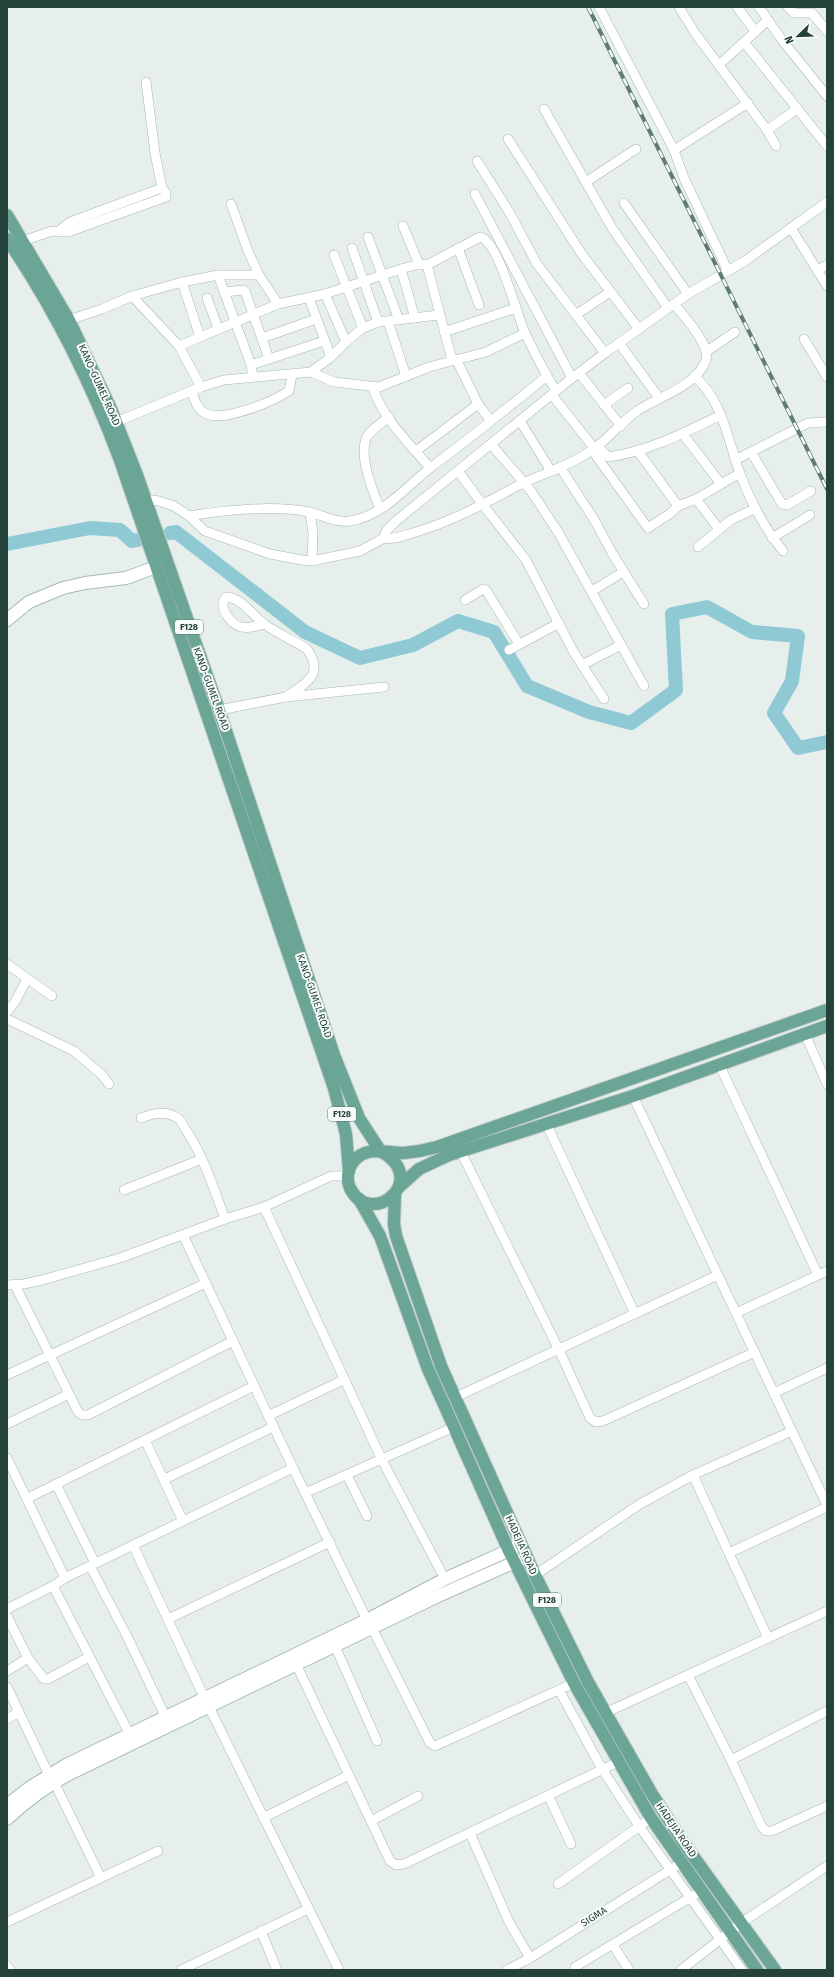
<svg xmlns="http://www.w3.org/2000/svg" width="834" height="1977" viewBox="0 0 834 1977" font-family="'Fira Sans',sans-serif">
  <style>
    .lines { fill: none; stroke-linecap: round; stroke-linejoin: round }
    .river { stroke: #8ec9d4; stroke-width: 14 }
    .street-casing { stroke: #a8b8b2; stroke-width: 10 }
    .secondary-casing { stroke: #a4bbb3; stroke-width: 14 }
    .primary-casing { stroke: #c2cac8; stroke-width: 14 }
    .street { stroke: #fff; stroke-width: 9 }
    .secondary { stroke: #fff; stroke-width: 12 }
    .primary { stroke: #6aa596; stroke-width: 12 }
    .rail-casing { stroke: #5f7d75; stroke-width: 4 }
    .rail { stroke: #f7fbf9; stroke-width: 2.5; stroke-dasharray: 8; stroke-linecap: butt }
    .labels { text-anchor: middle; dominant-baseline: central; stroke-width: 4; stroke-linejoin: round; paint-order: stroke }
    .shield { fill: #f7fbf9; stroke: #637a73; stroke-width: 1 }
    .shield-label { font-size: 9px; font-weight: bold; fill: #24423a }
    .street-label { font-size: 10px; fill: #24423a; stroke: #f7fbf9 }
  </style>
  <rect width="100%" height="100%" fill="#e6efeb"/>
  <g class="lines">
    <!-- river -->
    <g class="river">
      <path d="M170,533L176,532L305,632L360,658L413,645L458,621L494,632L527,686L589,712L631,723L676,690L672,614L707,607L752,632L798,636L792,681L774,713L798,748L827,742"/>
      <path d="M7,544L90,528L120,530L132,541L142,539"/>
    </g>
    <defs>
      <g id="street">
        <path d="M599,7L674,150L684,178L728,271"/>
        <path d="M679,7L695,33L767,130L776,146"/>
        <path d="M737,7L755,31"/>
        <path d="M759,7L782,40L827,96"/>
        <path d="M788,7L794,13H812L827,31"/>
        <path d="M744,42L827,146"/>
        <path d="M720,64L768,20"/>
        <path d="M544,109L612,228L668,308"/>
        <path d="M767,130L797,109"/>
        <path d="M508,139L581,253L639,329"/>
        <path d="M674,150L748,103"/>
        <path d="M477,161L508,210L537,264L605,353"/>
        <path d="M586,182L636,149"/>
        <path d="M475,194L572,378"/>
        <path d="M624,203L688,294"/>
        <path d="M231,204L248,251L259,275L278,304"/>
        <path d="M403,226L419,264"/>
        <path d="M791,228L827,286"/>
        <path d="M60,230L70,222L162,188"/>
        <path d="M368,237L399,320"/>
        <path d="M23,241L52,231L68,232L166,197V193L162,188L155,153L146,82"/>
        <path d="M352,248L378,322"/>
        <path d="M458,248L479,305"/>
        <path d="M334,255L363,328"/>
        <path d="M427,265L452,360"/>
        <path d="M401,269L415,318"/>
        <path d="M817,270L827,265"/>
        <path d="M218,275L251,365L253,377"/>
        <path d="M182,282L200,337"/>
        <path d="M224,292L243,290L245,291L269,359"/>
        <path d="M325,294L346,342"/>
        <path d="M132,296L179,346L201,387"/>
        <path d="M207,298L218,328"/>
        <path d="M309,298L331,357"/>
        <path d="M577,314L610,292"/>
        <path d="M69,320L102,309L132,296L182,282L218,275H259"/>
        <path d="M388,321L406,376"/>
        <path d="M444,332L516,308"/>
        <path d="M262,338L316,319"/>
        <path d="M804,339L827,377"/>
        <path d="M619,343L659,398"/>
        <path d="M179,346L278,304L325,294L401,269L419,264L427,265L480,237C499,241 517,317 526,335C535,354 545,373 556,391"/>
        <path d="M707,351L735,332"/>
        <path d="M456,359L478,404L491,421"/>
        <path d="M251,365L324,341"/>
        <path d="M311,372L331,357L346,342L363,328L378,322L439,315"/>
        <path d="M579,373L621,426"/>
        <path d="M694,376C723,400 728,441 740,474C751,502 764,528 783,551"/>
        <path d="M373,388C383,419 410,444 430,468"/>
        <path d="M192,391C197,415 210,419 232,414C253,409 271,402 289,391L292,375"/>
        <path d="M552,395L594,448"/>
        <path d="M604,405L628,388"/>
        <path d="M520,421L551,471"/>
        <path d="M116,422L201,387L224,380L311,372L334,382L379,387L429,367L486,352L525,333"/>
        <path d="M682,433L721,484"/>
        <path d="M491,444L531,491L558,532L644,686"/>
        <path d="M598,446L608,457C647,452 686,432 721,415"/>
        <path d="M592,450L648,528L671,513L678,506L696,499L740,473"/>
        <path d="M637,450L678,506"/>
        <path d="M416,451L478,404"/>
        <path d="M751,452L782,504L787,505L811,491"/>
        <path d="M735,460L808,423L827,422"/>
        <path d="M560,467L595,521L612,553L644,604"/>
        <path d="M458,471L483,505L526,560L573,651L604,699"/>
        <path d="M145,499L159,501L174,506L189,516L205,531L270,554L302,560L312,561L360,551L384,538L386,531L396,521L572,378L605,353L688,294L745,261L827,202"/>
        <path d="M696,499L719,529"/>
        <path d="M380,509C373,491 359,458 366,439C369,430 382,423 389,417"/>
        <path d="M310,512L313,533L312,561"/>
        <path d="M189,516C223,510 275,505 309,512C323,515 335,523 350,521C383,516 406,487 430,468C470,438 509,407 547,376"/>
        <path d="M384,538C395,540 405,535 416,532C455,520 487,502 523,483C545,473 569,466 589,452C607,441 620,423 637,411C658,397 697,386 706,360C711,345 683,315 674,304"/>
        <path d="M772,538L810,515"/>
        <path d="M698,547L731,520L754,509"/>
        <path d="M592,591L623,572"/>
        <path d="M465,600L483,589L486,590L519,644"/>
        <path d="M264,624C257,626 249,629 241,627C231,624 217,607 226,597C242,598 251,614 263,623C276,633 293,640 307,649C325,675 306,683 286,697"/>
        <path d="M509,650L559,623"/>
        <path d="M582,665L621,645"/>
        <path d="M219,710L286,697L384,687"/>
        <path d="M7,964L52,996"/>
        <path d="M7,1012L15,1002L27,979"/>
        <path d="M7,1019L74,1051L101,1074L109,1084"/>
        <path d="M805,1034L827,1084"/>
        <path d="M720,1066L818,1275"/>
        <path d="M633,1096L827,1505"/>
        <path d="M141,1118C153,1113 168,1110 179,1119C182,1122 184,1127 186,1130C204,1157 214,1189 225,1219"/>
        <path d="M546,1123L635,1314"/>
        <path d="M461,1152L559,1350L590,1418L596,1422L603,1421L755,1352"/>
        <path d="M124,1190L202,1159"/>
        <path d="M264,1207L382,1460L445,1579"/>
        <path d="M183,1235L293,1468L367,1620"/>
        <path d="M7,1285L24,1284L42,1280L120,1258L225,1219L264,1207L331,1176H348"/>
        <path d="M15,1285L78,1412L82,1415H88L233,1341"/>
        <path d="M736,1313L827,1271"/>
        <path d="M7,1375L206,1283"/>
        <path d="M774,1393L827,1368"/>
        <path d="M456,1397L718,1275"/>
        <path d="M268,1416L343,1380"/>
        <path d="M7,1424L69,1394"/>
        <path d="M145,1440L183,1521"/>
        <path d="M7,1458L65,1578"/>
        <path d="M347,1475L367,1516"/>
        <path d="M693,1475L768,1638"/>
        <path d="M165,1479L273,1427"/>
        <path d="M56,1484L95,1563"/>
        <path d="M305,1493L454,1427"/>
        <path d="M28,1498L254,1386"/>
        <path d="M133,1545L204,1697L339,1970"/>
        <path d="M729,1553L827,1507"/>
        <path d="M90,1566L127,1636L165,1716"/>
        <path d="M535,1575L640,1504L693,1475L792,1431"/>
        <path d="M53,1586L130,1735"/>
        <path d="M7,1609L53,1586L65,1578L293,1468"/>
        <path d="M7,1616L28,1658L7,1671"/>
        <path d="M168,1619L330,1542"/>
        <path d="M372,1628L430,1743L435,1746L574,1683"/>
        <path d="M335,1646L377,1741"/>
        <path d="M28,1658L44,1679H48L89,1657"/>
        <path d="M296,1664L390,1861L396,1865L404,1864L618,1762"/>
        <path d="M688,1675L731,1760L762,1827L766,1831H772L827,1806"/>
        <path d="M7,1687L49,1775"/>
        <path d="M559,1690L602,1769L639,1826L742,1970"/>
        <path d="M605,1713L827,1611"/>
        <path d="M7,1719L19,1712"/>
        <path d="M731,1760L827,1711"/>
        <path d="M54,1782L101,1878"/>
        <path d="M548,1795L571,1844"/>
        <path d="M263,1818L349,1775"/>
        <path d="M371,1821L418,1796"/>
        <path d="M470,1833L509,1922L530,1958"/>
        <path d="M558,1884L651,1818"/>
        <path d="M7,1922L158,1851"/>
        <path d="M261,1931L277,1970"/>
        <path d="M613,1945L629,1970"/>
        <path d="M7,1966L10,1970"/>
        <path d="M575,1967L701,1891"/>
        <path d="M181,1970L308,1909"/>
        <path d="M507,1970L530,1958L681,1863"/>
        <path d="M681,1970L741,1923L827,1866"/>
      </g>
      <g id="secondary">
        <path d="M7,620L29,602L63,588L85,583L126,578L156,567"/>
        <path d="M7,1805L29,1788L66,1765L367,1620L445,1579L521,1545"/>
        <path d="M7,1819C25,1802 45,1787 67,1775L438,1596L524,1558"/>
      </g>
      <g id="primary">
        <path d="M7,215L69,320L111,409L137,475L219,710L334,1055L359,1118L381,1152"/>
        <path d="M7,239C54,308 91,382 120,460L334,1088L346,1134L349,1171"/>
        <path d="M384,1153C429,1182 370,1229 350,1188C346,1179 348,1169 353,1162C366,1145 386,1153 404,1153C415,1152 426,1150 437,1147L827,1010"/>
        <path d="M399,1187L419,1169L449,1155L633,1096L827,1026"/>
        <path d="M395,1194L394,1224L396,1236L441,1366L535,1575L588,1682L652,1794L683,1842L775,1970"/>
        <path d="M359,1199L380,1236L428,1369L446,1409L509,1551L574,1683L651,1818L757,1970"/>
      </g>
    </defs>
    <!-- street casing -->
    <use href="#street" class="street-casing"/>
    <!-- secondary casing -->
    <use href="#secondary" class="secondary-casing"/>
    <!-- primary casing -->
    <use href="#primary" class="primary-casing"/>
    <!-- street -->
    <use href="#street" class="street"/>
    <!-- secondary -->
    <use href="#secondary" class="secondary"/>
    <!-- primary -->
    <use href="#primary" class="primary"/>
    <defs>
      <path id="rail" d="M588,7L827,489"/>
    </defs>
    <!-- rail casing -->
    <use href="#rail" class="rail-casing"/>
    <!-- rail -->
    <use href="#rail" class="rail"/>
  </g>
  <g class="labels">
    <!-- shield labels -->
    <g class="shield">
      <rect x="175" y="620" width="28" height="14" rx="3"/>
      <rect x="328" y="1107" width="28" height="14" rx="3"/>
      <rect x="533" y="1593" width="28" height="14" rx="3"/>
    </g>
    <g class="shield-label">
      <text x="189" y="627">F128</text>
      <text x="342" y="1114">F128</text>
      <text x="547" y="1600">F128</text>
    </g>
    <!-- street labels -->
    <g class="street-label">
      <text transform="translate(99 385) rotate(66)">KANO-GUMEL ROAD</text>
      <text transform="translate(211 689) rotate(70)">KANO-GUMEL ROAD</text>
      <text transform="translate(314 996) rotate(71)">KANO-GUMEL ROAD</text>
      <text transform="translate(521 1545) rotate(66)">HADEJIA ROAD</text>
      <text transform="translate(676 1830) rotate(56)">HADEJIA ROAD</text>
      <text transform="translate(594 1917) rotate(-32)">SIGMA</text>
    </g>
  </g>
  <!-- border -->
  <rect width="834" height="1977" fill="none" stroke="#24423a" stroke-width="16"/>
  <!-- north arrow -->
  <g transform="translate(798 36) rotate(247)" stroke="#f7fbf9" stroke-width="3" paint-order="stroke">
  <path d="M0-3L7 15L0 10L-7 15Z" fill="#24423a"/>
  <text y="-6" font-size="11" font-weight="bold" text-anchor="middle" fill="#24423a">N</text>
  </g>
</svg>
